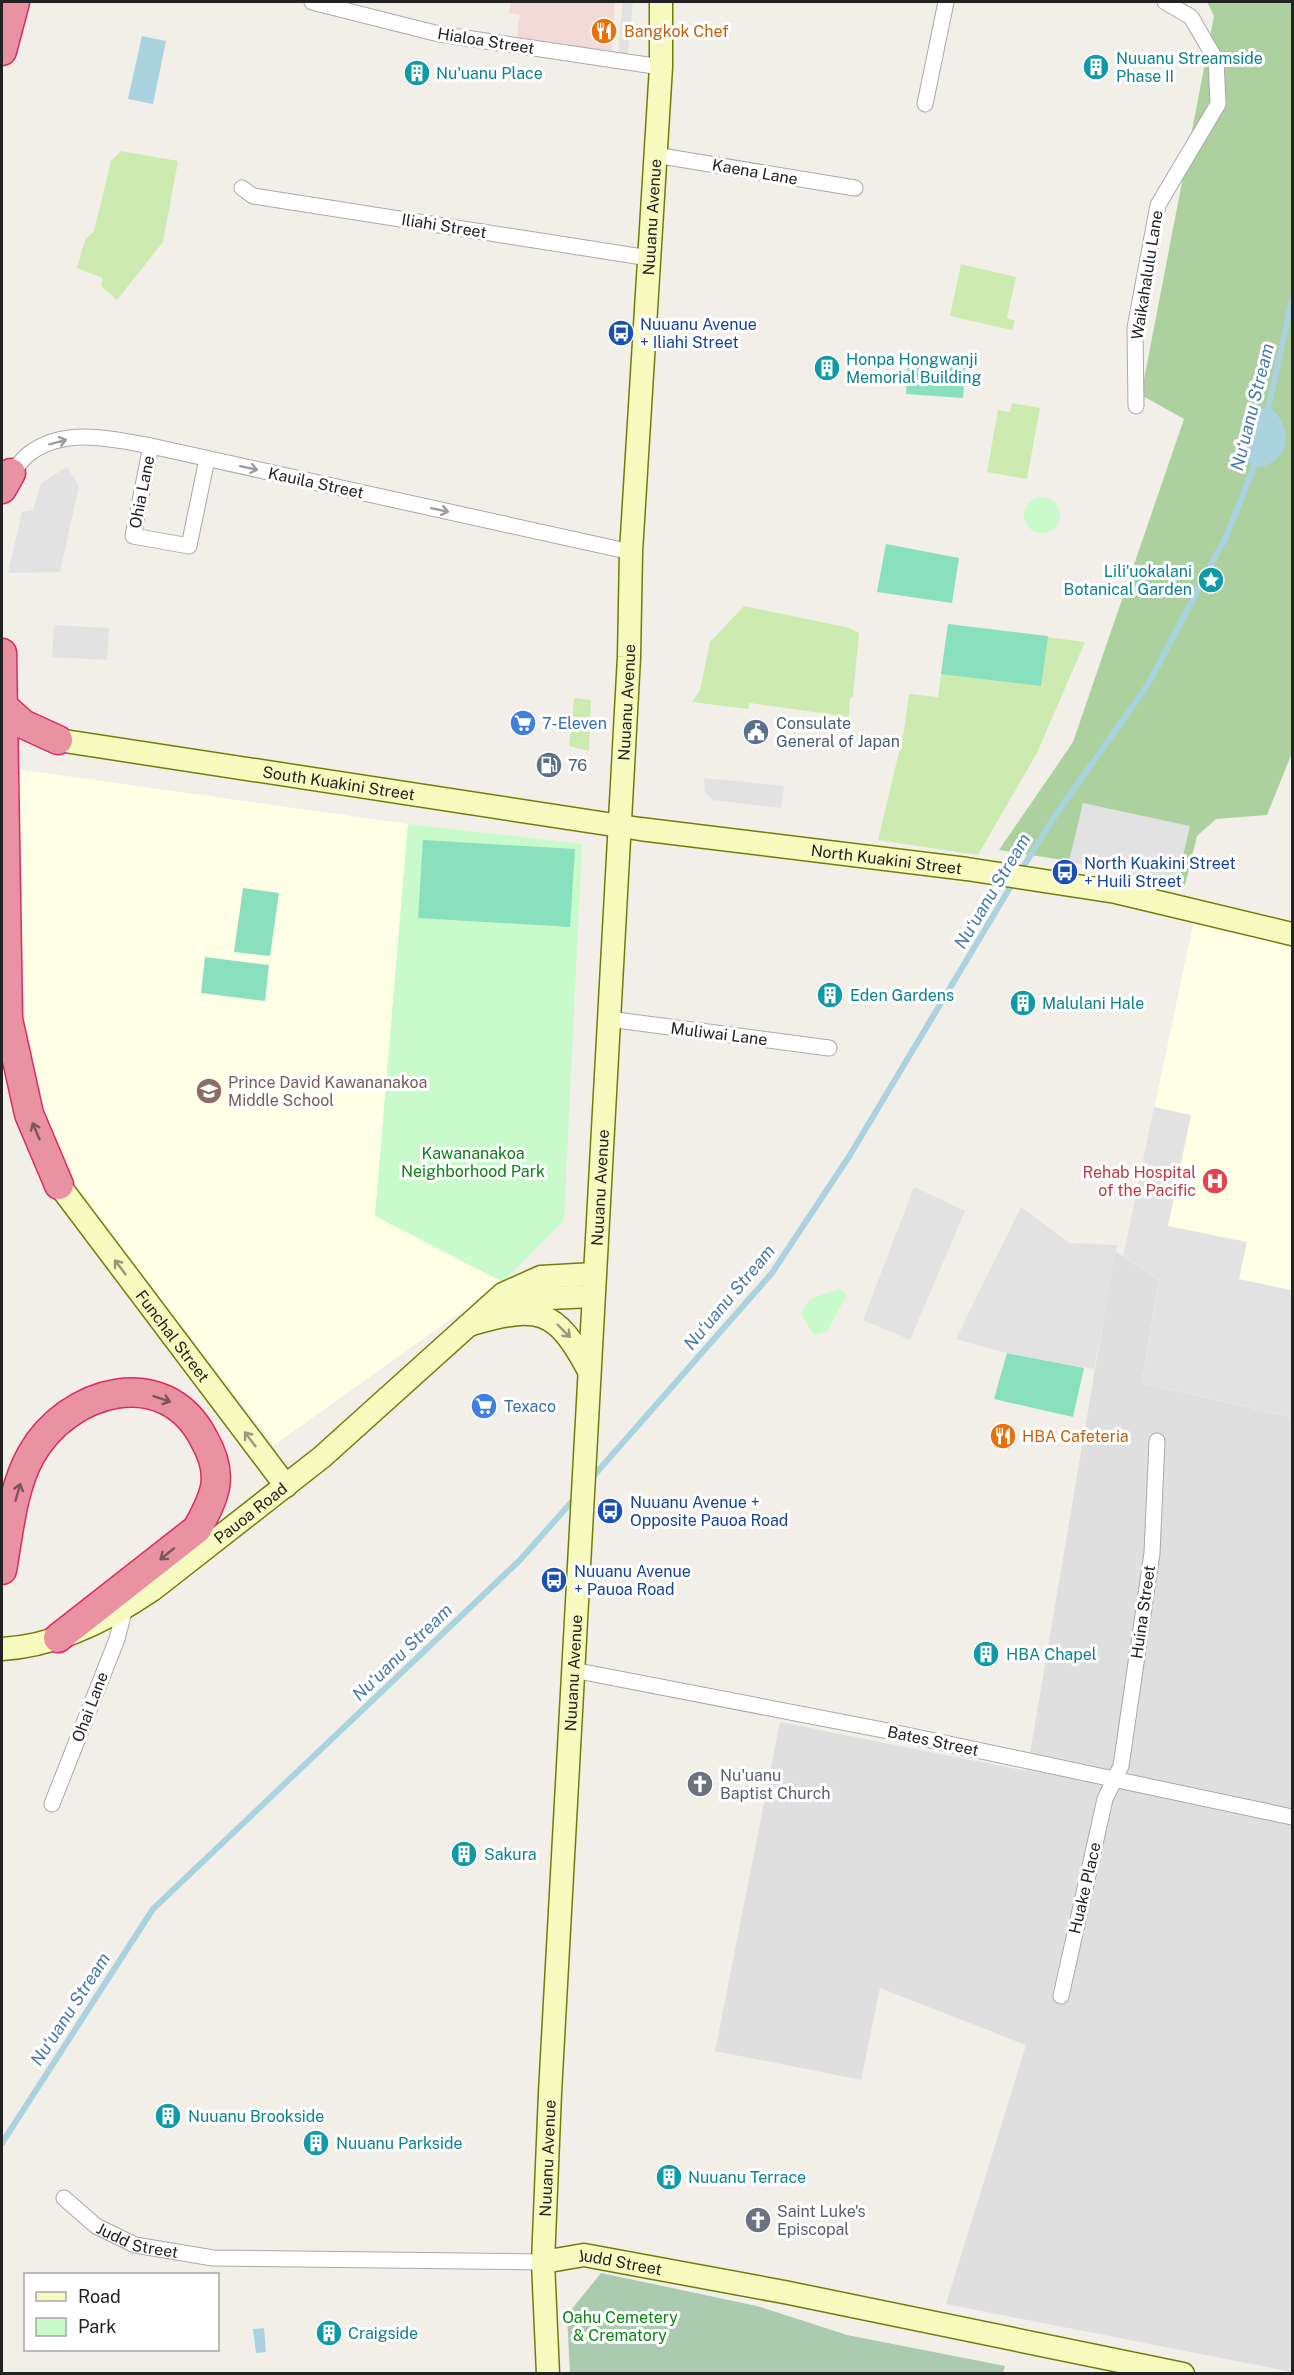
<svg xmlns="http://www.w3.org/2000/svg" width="1294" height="2375" viewBox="0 0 1294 2375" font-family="'Public Sans',sans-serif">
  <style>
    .residential { fill: #e0dfdf }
    .commercial { fill: #f2dad9 }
    .education { fill: #ffffe5 }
    .grass { fill: #cdebb0 }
    .forest { fill: #add19e }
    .cemetery { fill: #aacbaf }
    .park { fill: #c8facc }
    .pitch { fill: #88e0be }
    .parking { fill: #e2e2e2 }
    .water { fill: #aad3df }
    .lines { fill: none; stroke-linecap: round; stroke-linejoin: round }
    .stream { stroke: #aad3df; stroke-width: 6 }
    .street-casing { stroke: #a9a9a9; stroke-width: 17 }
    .secondary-casing { stroke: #707d05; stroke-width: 25 }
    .highway-casing { stroke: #dc2a67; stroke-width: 31 }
    .street { stroke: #fff; stroke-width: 15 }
    .secondary { stroke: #f7fabf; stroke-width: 22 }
    .highway { stroke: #e892a2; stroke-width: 28 }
    .oneway { stroke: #9c9c9c }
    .oneway2 { stroke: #7b545c }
    .oneway3 { stroke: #979978 }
    .labels { text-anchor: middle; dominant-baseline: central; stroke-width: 6; stroke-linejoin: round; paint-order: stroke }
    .food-label { font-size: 16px; fill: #c56008; stroke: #fff; text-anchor: start }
    .street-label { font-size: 16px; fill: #222; stroke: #fff }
    .culture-label { font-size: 16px; fill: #0d838f; stroke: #fff; text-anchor: start }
    .transit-label { font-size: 16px; fill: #164399; stroke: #fff; text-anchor: start }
    .shop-label { font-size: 16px; fill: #366cbe; stroke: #fff; text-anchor: start }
    .service-label { font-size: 16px; fill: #4e5e75; stroke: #fff; text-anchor: start }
    .education-label { font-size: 16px; fill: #785e54; stroke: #fff; text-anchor: start }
    .park-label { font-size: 16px; fill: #0c8416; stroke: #fff }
    .health-label { font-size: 16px; fill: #be3a42; stroke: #fff; text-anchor: end }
    .worship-label { font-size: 16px; fill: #5b616d; stroke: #fff; text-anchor: start }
    .water-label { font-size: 18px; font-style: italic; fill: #4a7aab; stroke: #fff }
  </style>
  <rect width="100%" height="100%" fill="#f2efe9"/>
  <!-- residential -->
  <path class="residential" d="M1115,1251L1159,1280L1142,1383L1292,1417V2372L946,2304L1026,2045L880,1988L861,2080L715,2051L780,1722L1027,1771Z"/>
  <!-- commercial -->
  <path class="commercial" d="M511,2H615L612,51L516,41L520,15L509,13Z"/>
  <!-- education -->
  <g class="education">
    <path d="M9,768L408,824L375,1216L503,1282L274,1445L70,1181L25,1067Z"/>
    <path d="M1196,911L1292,934V1417L1142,1383L1159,1280L1123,1256Z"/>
  </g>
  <!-- grass -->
  <g class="grass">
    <path d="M121,151L178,161L163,242L117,300L101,286L103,278L77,268L85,240L94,231L111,161Z"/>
    <path d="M961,264L1016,277L1007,318L1015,321L1012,330L950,316Z"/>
    <path d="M1012,403L1040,408L1027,479L987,472L998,410L1010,412Z"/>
    <path d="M744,606L850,628L859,633L853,697L850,698L849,717L750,703L748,709L692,702L700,690L710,642Z"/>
    <path d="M948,624L1085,642L1037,753L978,855L878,840L904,731L909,694L938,697Z"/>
    <path d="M574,698L591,700L589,751L569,746Z"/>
  </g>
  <!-- forest -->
  <path class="forest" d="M1207,2H1292V753L1267,815L1216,819L1197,836L1185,885L1176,886L1069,861L999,850L1073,742L1184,419L1141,395L1214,16Z"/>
  <!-- cemetery -->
  <path class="cemetery" d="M601,2273L757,2306L847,2335L1005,2366L1003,2373H570L567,2315Z"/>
  <!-- park -->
  <g class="park">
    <circle cx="1042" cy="515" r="18"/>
    <path d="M408,824L582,844L564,1220L503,1282L375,1216Z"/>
    <path d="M839,1289L847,1295L827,1331L814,1335L801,1314L810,1299Z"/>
  </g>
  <!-- pitch -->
  <g class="pitch">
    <path d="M908,355L966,358L963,398L906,394Z"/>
    <path d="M886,544L959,558L952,603L877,592Z"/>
    <path d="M948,624L1048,636L1041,686L941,674Z"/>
    <path d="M423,840L575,849L570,927L418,918Z"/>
    <path d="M243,888L279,893L270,956L234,952Z"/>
    <path d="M205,957L269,965L265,1001L201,993Z"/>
    <path d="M1007,1353L1084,1368L1073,1417L994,1399Z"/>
  </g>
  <!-- parking -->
  <g class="parking">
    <path d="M623,2H633L627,62L617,61Z"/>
    <path d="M67,467L79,486L60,572L8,573L22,512L33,510L41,483Z"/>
    <path d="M54,625L109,628L107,660L52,657Z"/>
    <path d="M704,778L784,786L781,808L713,800L705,792Z"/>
    <path d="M1083,803L1190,826L1176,886L1069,861Z"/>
    <path d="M1154,1107L1191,1115L1168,1226L1247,1242L1239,1279L1291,1290L1292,1286V1417L1142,1383L1159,1280L1123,1256Z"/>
    <path d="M914,1187L965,1211L910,1340L863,1320Z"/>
    <path d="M1021,1207L1069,1243L1117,1245L1094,1369L1007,1353L956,1339Z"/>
  </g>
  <!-- water -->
  <g class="water">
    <path d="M142,36L166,41L153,104L128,99Z"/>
    <path d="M1269,406C1294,428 1293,462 1255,468L1237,454C1241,432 1246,414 1269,406Z"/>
    <path d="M264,2328L266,2352L256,2353L253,2329Z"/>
  </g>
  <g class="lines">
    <!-- stream -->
    <g class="stream">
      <path d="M1267,413L1292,300"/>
      <path d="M1020,872L1054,817L1147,686L1227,535L1256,461"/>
      <path d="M590,1480L772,1273L850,1155L1014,881"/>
      <path d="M2,2143L153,1909L520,1560L576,1497"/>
    </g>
    <defs>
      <g id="street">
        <path d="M312,2L439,34L661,67"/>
        <path d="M925,104L946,2"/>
        <path d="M655,155L855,188"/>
        <path d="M242,188L253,196L649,258"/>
        <path d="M1136,406L1135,328L1158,205L1218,104L1216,60L1191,17L1165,2"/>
        <path d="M151,446L133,536L189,546L207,459"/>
        <path d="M11,473C17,467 23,458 30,453C66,427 112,439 151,446L631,552"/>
        <path d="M609,1019L829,1048"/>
        <path d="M573,1670L883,1730L1292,1817"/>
        <path d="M52,1804L117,1639L125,1608"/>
        <path d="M1061,1996L1105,1799L1121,1766L1152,1553L1157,1441"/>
        <path id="s1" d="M64,2198L96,2226L135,2245L213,2258L543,2262"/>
      </g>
      <g id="secondary">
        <path id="s2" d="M58,740L640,829L967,869L1116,892L1292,934"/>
        <path id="s3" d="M59,1185L286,1486"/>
        <path d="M511,1303L549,1298L592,1296"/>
        <path d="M472,1324C538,1305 556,1308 589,1371"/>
        <path id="s4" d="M2,1649C56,1646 108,1620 152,1590L322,1457L503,1294L541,1277L594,1274"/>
        <path id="s5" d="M543,2262L584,2255L784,2292L1183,2374"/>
        <path id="s6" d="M548,2374L543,2262L550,2093L629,657L631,552L661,67V2"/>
      </g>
      <g id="highway">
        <path d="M2,51L15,2"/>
        <path d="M2,489L11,473"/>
        <path d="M2,653L8,1019L29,1114L59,1185"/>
        <path d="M3,706L23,724L58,740"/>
        <path d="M2,1570C9,1532 12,1489 31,1455C67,1390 165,1362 204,1439C212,1453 218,1471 215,1487C212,1502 204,1516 197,1529L58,1638"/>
      </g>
    </defs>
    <!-- street casing -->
    <use href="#street" class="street-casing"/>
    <!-- secondary casing -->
    <use href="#secondary" class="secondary-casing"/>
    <!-- highway casing -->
    <use href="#highway" class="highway-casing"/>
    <!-- street -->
    <use href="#street" class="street"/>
    <!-- secondary -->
    <use href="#secondary" class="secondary"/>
    <!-- highway -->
    <use href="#highway" class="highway"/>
  </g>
  <!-- one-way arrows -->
  <defs><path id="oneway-shaft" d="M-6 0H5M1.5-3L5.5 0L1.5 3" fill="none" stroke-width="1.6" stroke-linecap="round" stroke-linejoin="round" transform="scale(1.5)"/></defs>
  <g class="oneway">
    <use href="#oneway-shaft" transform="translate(58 442) rotate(-15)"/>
    <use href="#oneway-shaft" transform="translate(249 468) rotate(12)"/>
    <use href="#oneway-shaft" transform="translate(440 510) rotate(12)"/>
  </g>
  <g class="oneway2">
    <use href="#oneway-shaft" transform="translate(36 1131) rotate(-113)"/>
    <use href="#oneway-shaft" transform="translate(162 1399) rotate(19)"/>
    <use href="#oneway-shaft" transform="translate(18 1492) rotate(-74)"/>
    <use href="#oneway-shaft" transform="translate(167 1554) rotate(141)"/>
  </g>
  <g class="oneway3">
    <use href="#oneway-shaft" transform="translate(120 1267) rotate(-127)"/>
    <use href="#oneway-shaft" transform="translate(564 1331) rotate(45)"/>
    <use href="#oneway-shaft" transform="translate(250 1439) rotate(-127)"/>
  </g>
  <!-- icons -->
  <defs>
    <symbol id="restaurant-disc" viewBox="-11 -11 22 22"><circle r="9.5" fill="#e8710a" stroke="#fff"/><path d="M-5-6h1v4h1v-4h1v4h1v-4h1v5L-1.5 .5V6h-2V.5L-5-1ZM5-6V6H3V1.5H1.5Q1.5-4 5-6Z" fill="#fff"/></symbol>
    <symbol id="building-disc" viewBox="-11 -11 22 22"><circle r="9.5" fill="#0f9aa8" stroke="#fff"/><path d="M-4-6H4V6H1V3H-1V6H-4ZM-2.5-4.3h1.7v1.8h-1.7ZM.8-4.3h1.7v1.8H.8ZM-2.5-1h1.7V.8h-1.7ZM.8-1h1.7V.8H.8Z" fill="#fff"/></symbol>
    <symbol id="bus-disc" viewBox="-11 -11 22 22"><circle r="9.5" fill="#1a4fb4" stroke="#fff"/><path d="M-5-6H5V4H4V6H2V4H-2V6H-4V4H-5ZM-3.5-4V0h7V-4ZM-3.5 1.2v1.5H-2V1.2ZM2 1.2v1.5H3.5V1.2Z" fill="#fff"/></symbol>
    <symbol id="sight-disc" viewBox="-11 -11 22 22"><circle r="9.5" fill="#0f9aa8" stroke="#fff"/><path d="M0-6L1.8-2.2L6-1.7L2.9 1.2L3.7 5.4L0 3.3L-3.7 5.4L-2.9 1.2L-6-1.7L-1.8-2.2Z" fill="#fff"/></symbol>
    <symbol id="supermarket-disc" viewBox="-11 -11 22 22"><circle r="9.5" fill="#3f7fe0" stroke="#fff"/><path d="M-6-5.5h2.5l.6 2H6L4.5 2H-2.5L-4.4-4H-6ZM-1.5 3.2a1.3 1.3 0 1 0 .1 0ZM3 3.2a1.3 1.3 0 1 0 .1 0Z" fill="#fff"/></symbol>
    <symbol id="civic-disc" viewBox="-11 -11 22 22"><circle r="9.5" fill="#5c6f8a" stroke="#fff"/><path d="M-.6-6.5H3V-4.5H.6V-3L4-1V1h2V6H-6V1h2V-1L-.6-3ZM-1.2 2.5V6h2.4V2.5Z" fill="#fff"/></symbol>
    <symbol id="fuel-disc" viewBox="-11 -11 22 22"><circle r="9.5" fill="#5c6f8a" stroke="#fff"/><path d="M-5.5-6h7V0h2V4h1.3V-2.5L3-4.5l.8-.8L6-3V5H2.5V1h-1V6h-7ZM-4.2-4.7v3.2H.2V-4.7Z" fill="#fff"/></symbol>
    <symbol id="school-disc" viewBox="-11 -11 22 22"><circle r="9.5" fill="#8d6e63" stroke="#fff"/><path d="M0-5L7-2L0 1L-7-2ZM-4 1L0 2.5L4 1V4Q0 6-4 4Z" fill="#fff"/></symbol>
    <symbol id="hospital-disc" viewBox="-11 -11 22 22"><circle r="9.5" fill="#e0444e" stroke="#fff"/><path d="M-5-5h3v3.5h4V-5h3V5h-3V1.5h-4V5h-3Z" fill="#fff"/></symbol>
    <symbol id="church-disc" viewBox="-11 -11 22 22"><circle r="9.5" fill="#6b7280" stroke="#fff"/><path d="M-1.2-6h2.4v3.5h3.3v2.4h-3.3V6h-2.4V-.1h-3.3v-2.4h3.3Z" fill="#fff"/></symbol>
  </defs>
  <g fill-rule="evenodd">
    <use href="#restaurant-disc" x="589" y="16" width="30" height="30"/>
    <use href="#building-disc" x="1081" y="52" width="30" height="30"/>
    <use href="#building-disc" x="402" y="58" width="30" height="30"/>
    <use href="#bus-disc" x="606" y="318" width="30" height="30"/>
    <use href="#building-disc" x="812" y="353" width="30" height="30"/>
    <use href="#sight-disc" x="1196" y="565" width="30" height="30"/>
    <use href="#supermarket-disc" x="508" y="708" width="30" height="30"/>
    <use href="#civic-disc" x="741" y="717" width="30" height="30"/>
    <use href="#fuel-disc" x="534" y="750" width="30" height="30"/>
    <use href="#bus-disc" x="1050" y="857" width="30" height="30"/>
    <use href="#building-disc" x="815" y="980" width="30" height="30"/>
    <use href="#building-disc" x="1008" y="988" width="30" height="30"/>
    <use href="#school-disc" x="194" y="1076" width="30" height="30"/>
    <use href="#hospital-disc" x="1200" y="1166" width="30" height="30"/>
    <use href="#supermarket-disc" x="469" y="1391" width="30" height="30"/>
    <use href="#restaurant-disc" x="988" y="1421" width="30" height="30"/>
    <use href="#bus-disc" x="595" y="1496" width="30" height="30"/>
    <use href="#bus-disc" x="539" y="1565" width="30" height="30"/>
    <use href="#building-disc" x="971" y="1639" width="30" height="30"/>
    <use href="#church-disc" x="685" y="1769" width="30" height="30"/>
    <use href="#building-disc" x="449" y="1839" width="30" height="30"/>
    <use href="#building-disc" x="153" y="2101" width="30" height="30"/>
    <use href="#building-disc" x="301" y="2128" width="30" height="30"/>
    <use href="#building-disc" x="654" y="2162" width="30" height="30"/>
    <use href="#church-disc" x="743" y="2205" width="30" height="30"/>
    <use href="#building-disc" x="314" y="2318" width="30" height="30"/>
  </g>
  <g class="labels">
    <!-- food labels -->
    <g class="food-label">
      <text x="624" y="31">Bangkok Chef</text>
      <text x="1022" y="1436">HBA Cafeteria</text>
    </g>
    <!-- street labels -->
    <g class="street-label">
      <text transform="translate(486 41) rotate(9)">Hialoa Street</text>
      <text transform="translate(755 172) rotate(10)">Kaena Lane</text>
      <text stroke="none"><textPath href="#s6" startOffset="2160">Nuuanu Avenue</textPath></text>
      <text transform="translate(444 226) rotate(9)">Iliahi Street</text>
      <text transform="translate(1147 275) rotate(-81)">Waikahalulu Lane</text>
      <text transform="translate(316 483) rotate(12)">Kauila Street</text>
      <text transform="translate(142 492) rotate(-79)">Ohia Lane</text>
      <text stroke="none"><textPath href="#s6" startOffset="1674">Nuuanu Avenue</textPath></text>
      <text stroke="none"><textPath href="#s2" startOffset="284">South Kuakini Street</textPath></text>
      <text stroke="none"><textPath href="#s2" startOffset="837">North Kuakini Street</textPath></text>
      <text transform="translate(719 1034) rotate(7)">Muliwai Lane</text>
      <text stroke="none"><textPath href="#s6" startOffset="1188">Nuuanu Avenue</textPath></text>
      <text stroke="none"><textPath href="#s3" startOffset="189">Funchal Street</textPath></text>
      <text stroke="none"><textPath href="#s4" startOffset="288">Pauoa Road</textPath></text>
      <text transform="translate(1143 1612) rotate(-82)">Huina Street</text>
      <text stroke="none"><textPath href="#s6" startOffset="702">Nuuanu Avenue</textPath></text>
      <text transform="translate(90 1707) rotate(-69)">Ohai Lane</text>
      <text transform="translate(933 1741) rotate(12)">Bates Street</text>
      <text transform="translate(1085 1888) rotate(-77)">Huake Place</text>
      <text stroke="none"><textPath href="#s6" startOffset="216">Nuuanu Avenue</textPath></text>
      <text stroke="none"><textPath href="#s1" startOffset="87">Judd Street</textPath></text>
      <text stroke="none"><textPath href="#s5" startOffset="78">Judd Street</textPath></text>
    </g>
    <!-- culture labels -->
    <g class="culture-label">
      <text x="1116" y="58">Nuuanu Streamside<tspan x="1116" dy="18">Phase II</tspan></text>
      <text x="436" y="73">Nu'uanu Place</text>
      <text x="846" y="359">Honpa Hongwanji<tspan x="846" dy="18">Memorial Building</tspan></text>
      <text x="1192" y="571" text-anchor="end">Lili'uokalani<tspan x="1192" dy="18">Botanical Garden</tspan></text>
      <text x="850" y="995">Eden Gardens</text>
      <text x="1042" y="1003">Malulani Hale</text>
      <text x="1006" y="1654">HBA Chapel</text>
      <text x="484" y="1854">Sakura</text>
      <text x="188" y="2116">Nuuanu Brookside</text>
      <text x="336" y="2143">Nuuanu Parkside</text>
      <text x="688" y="2177">Nuuanu Terrace</text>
      <text x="348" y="2333">Craigside</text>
    </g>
    <!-- transit labels -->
    <g class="transit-label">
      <text x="640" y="324">Nuuanu Avenue<tspan x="640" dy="18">+ Iliahi Street</tspan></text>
      <text x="1084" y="863">North Kuakini Street<tspan x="1084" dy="18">+ Huili Street</tspan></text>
      <text x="630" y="1502">Nuuanu Avenue +<tspan x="630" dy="18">Opposite Pauoa Road</tspan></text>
      <text x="574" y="1571">Nuuanu Avenue<tspan x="574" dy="18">+ Pauoa Road</tspan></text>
    </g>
    <!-- shop labels -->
    <g class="shop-label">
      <text x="542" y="723">7-Eleven</text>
      <text x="504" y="1406">Texaco</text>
    </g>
    <!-- service labels -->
    <g class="service-label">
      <text x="776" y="723">Consulate<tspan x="776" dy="18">General of Japan</tspan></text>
      <text x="568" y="765">76</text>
    </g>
    <!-- education labels -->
    <g class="education-label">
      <text x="228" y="1082">Prince David Kawananakoa<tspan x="228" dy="18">Middle School</tspan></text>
    </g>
    <!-- park labels -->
    <g class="park-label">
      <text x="473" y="1153">Kawananakoa<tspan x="473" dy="18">Neighborhood Park</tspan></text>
      <text x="620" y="2317">Oahu Cemetery<tspan x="620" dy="18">&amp; Crematory</tspan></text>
    </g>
    <!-- health labels -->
    <g class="health-label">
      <text x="1196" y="1172">Rehab Hospital<tspan x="1196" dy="18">of the Pacific</tspan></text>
    </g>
    <!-- worship labels -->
    <g class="worship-label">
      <text x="720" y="1775">Nu'uanu<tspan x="720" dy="18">Baptist Church</tspan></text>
      <text x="777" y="2211">Saint Luke's<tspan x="777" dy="18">Episcopal</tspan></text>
    </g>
    <!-- water labels -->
    <g class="water-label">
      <text transform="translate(1252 407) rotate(-76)">Nuʻuanu Stream</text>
      <text transform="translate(992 891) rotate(-59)">Nuʻuanu Stream</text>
      <text transform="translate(729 1297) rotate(-50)">Nuʻuanu Stream</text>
      <text transform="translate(402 1652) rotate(-44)">Nuʻuanu Stream</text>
      <text transform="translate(70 2009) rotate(-57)">Nuʻuanu Stream</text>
    </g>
  </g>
  <!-- border -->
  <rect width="1294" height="2375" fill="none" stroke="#222222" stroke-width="6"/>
  <!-- legend -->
  <rect x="24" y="2273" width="195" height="78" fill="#ffffff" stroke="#a7a7a7" stroke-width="1.5"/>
  <rect x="36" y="2292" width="30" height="9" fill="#f7fabf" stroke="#a7a7a7" stroke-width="1.5"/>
  <text x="78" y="2303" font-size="18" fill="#222222">Road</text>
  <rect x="36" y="2318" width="30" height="18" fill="#c8facc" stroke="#a7a7a7" stroke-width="1.5"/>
  <text x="78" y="2333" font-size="18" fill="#222222">Park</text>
</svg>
